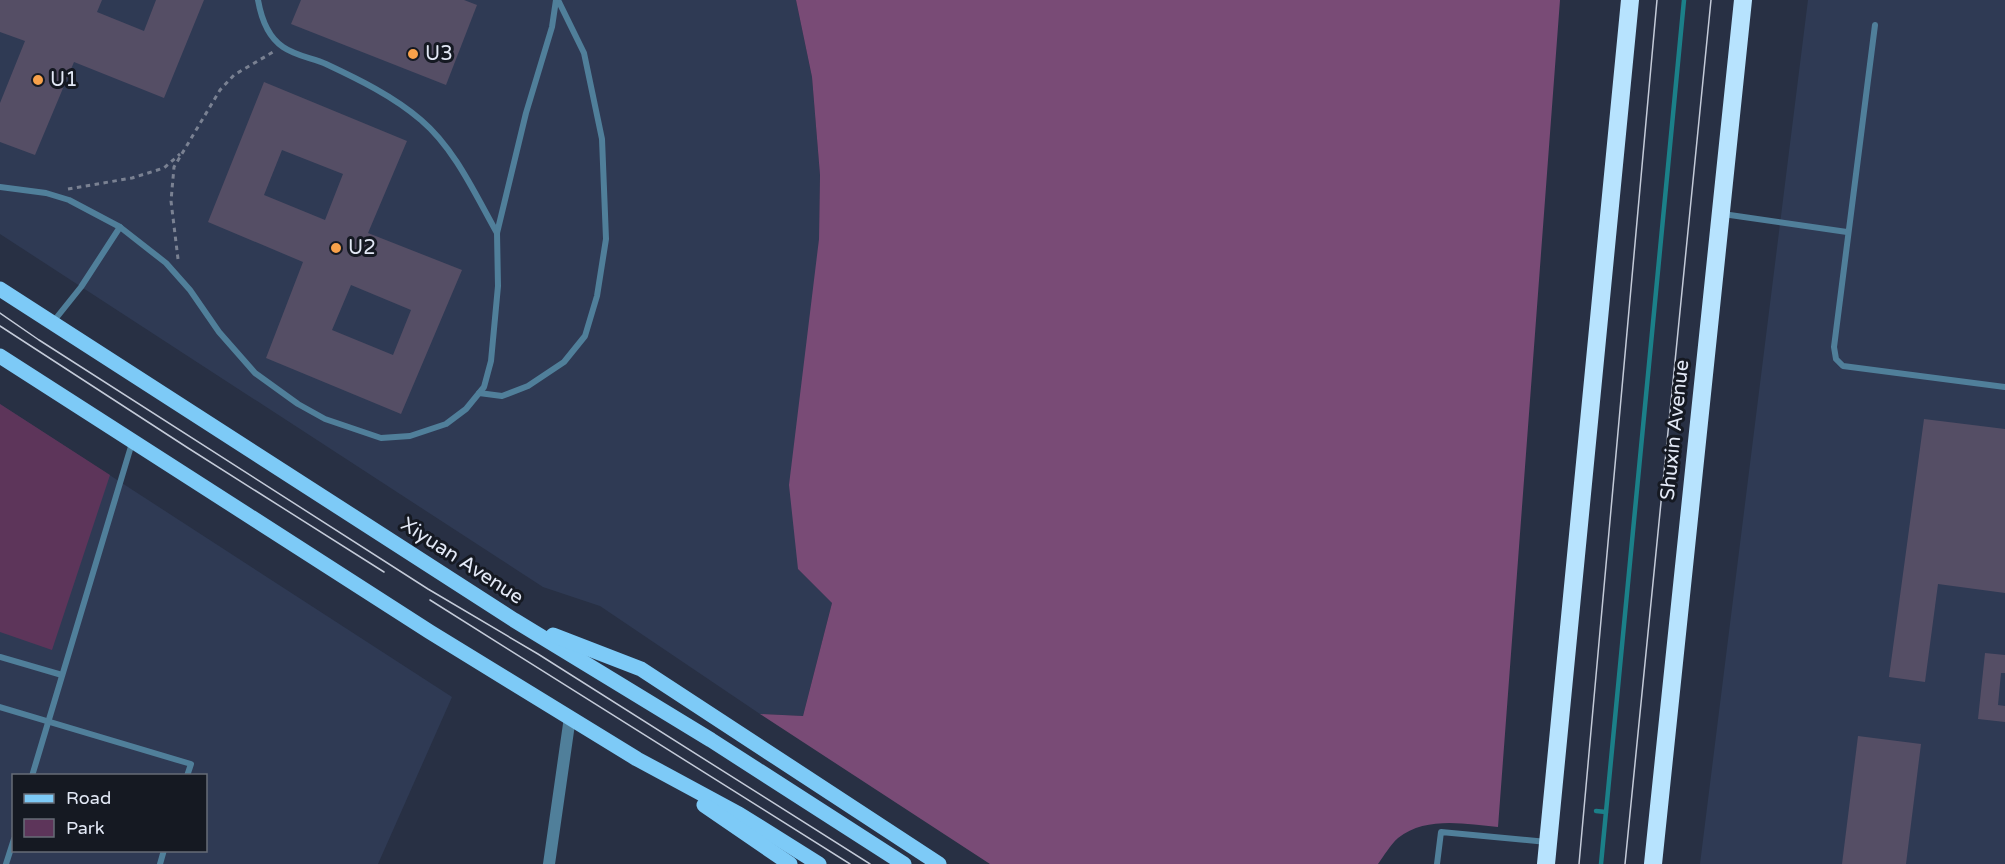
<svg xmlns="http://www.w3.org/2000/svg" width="2005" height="864" viewBox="0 0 2005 864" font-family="'Varela Round',sans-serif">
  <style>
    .built { fill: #2f3a54; fill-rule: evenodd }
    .green { fill: #5d355a }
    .forest { fill: #794b76 }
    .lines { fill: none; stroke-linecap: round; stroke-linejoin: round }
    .stream { stroke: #1b8089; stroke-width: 4.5 }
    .building { fill: #554e65; fill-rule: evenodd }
    .path { stroke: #7a8192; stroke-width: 3; stroke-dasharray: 4.5 4.5; stroke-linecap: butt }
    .lane { stroke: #507f9a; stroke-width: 6 }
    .street { stroke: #507f9a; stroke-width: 12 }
    .primary { stroke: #7dcaf7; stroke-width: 15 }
    .highway { stroke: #b7e3fe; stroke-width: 18 }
    .tram { stroke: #c4cbd9; stroke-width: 1.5 }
    .poi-dot { fill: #f8a14a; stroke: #151922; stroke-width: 2 }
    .labels { text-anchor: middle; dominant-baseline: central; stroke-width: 6; stroke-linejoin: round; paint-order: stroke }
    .poi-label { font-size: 20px; fill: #e3e9f6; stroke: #151922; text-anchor: start }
    .street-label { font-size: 20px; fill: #e3e9f6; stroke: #151922 }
  </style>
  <rect width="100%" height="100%" fill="#283044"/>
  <!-- built -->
  <g class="built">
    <path d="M0,0H796L812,77L820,175L819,239L798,569L832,603L803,716L760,714L600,606L543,587L0,234Z"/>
    <path d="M1808,0H2005V864H1700Z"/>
    <path d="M0,404L452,697L378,864H0ZM14,776H206V850H14Z"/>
  </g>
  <!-- green -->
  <path class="green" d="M0,404L110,475L52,650L0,632Z"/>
  <!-- forest -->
  <path class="forest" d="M796,0H1560L1498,827C1465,824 1426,816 1398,838C1390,845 1384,856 1378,864H990L760,714L803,716L832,603L798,569L789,485L819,239L820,175L812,77Z"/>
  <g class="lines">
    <!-- stream -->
    <g class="stream">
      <path d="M1596,811L1606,812"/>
      <path d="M1601,864L1684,0"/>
    </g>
  </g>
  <!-- building -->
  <g class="building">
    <path d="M0,0H102L97,12L144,31L156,0H204L164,98L74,62L35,155L0,142V103L25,41L0,32Z"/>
    <path d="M301,0H464L477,5L446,85L291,24Z"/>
    <path d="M264,82L407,141L368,233L462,270L401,414L266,358L303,262L208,222ZM282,150L343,174L325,220L264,195ZM351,285L411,310L393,355L332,330Z"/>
    <path d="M1924,419L2005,429V593L1938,584L1925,682L1889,677Z"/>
    <path d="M1985,653L2005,655V673H2001L1998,705L2005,706V722L1978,719Z"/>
    <path d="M1858,736L1921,744L1906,864H1842Z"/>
  </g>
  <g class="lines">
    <!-- path -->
    <g class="path">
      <path d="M68,189L132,178L164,168L180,154"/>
      <path d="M178,259L171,201L174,167L220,90L234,75L273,52"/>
    </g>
    <!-- lane -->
    <g class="lane">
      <path d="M258,0C261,17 268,37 283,47C296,56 312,58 326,64C358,79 393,96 421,120C455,149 475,194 497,233"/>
      <path d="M1875,25L1834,347L1836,359L1843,366L2005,387"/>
      <path d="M0,187L46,193L69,200L120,227L166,263L190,290L219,332L255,373L298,404L325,419L381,438L410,436L446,424L466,409L484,387L491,361L498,286L497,233L526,113L552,27L556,0"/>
      <path d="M1723,214L1847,232"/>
      <path d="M53,322L81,287L120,227"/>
      <path d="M479,393L502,396L528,386L564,362L585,336L597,296L606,239L602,139L584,53L558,0"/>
      <path d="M0,657L62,675"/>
      <path d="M0,707L191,764L187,776"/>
      <path d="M32,776L132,443"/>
      <path d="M6,864L14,839"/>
      <path d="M160,864L164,850"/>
      <path d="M1437,864L1441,832L1547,842"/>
    </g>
    <!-- street -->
    <path class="street" d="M549,864L570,717"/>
    <!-- primary -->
    <g class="primary">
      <path d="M0,289L514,620L711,740L904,864"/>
      <path d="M0,356L430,632L637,759L739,814L819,864"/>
      <path d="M553,635L641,669L939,864"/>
      <path d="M704,805L790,864"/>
    </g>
    <!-- highway -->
    <g class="highway">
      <path d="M1546,864L1630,0"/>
      <path d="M1653,864L1743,0"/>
    </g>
    <!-- tram -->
    <g class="tram">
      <path d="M0,313L39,340L428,589L538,654L870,864"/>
      <path d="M0,326L188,448L384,572"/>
      <path d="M430,600L850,864"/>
      <path d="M1579,864L1657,0"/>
      <path d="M1625,864L1711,0"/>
    </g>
  </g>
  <!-- markers -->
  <g class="poi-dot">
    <circle cx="413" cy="54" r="6"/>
    <circle cx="38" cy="80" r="6"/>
    <circle cx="336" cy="248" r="6"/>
  </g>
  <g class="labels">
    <!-- poi labels -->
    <g class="poi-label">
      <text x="425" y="54">U3</text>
      <text x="50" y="80">U1</text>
      <text x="348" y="248">U2</text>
    </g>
    <!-- street labels -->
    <g class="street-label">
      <text transform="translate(1675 430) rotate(-84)">Shuxin Avenue</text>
      <text transform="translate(462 561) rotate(33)">Xiyuan Avenue</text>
    </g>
  </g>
  <!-- legend -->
  <rect x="12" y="774" width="195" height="78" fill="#151922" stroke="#676c77" stroke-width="1.5"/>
  <rect x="24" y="794" width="30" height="9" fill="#7dcaf7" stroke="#676c77" stroke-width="1.5"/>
  <text x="66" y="804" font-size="18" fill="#e3e9f6">Road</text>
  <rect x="24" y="819" width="30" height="18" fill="#5d355a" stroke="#676c77" stroke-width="1.5"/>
  <text x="66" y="834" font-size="18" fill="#e3e9f6">Park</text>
</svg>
